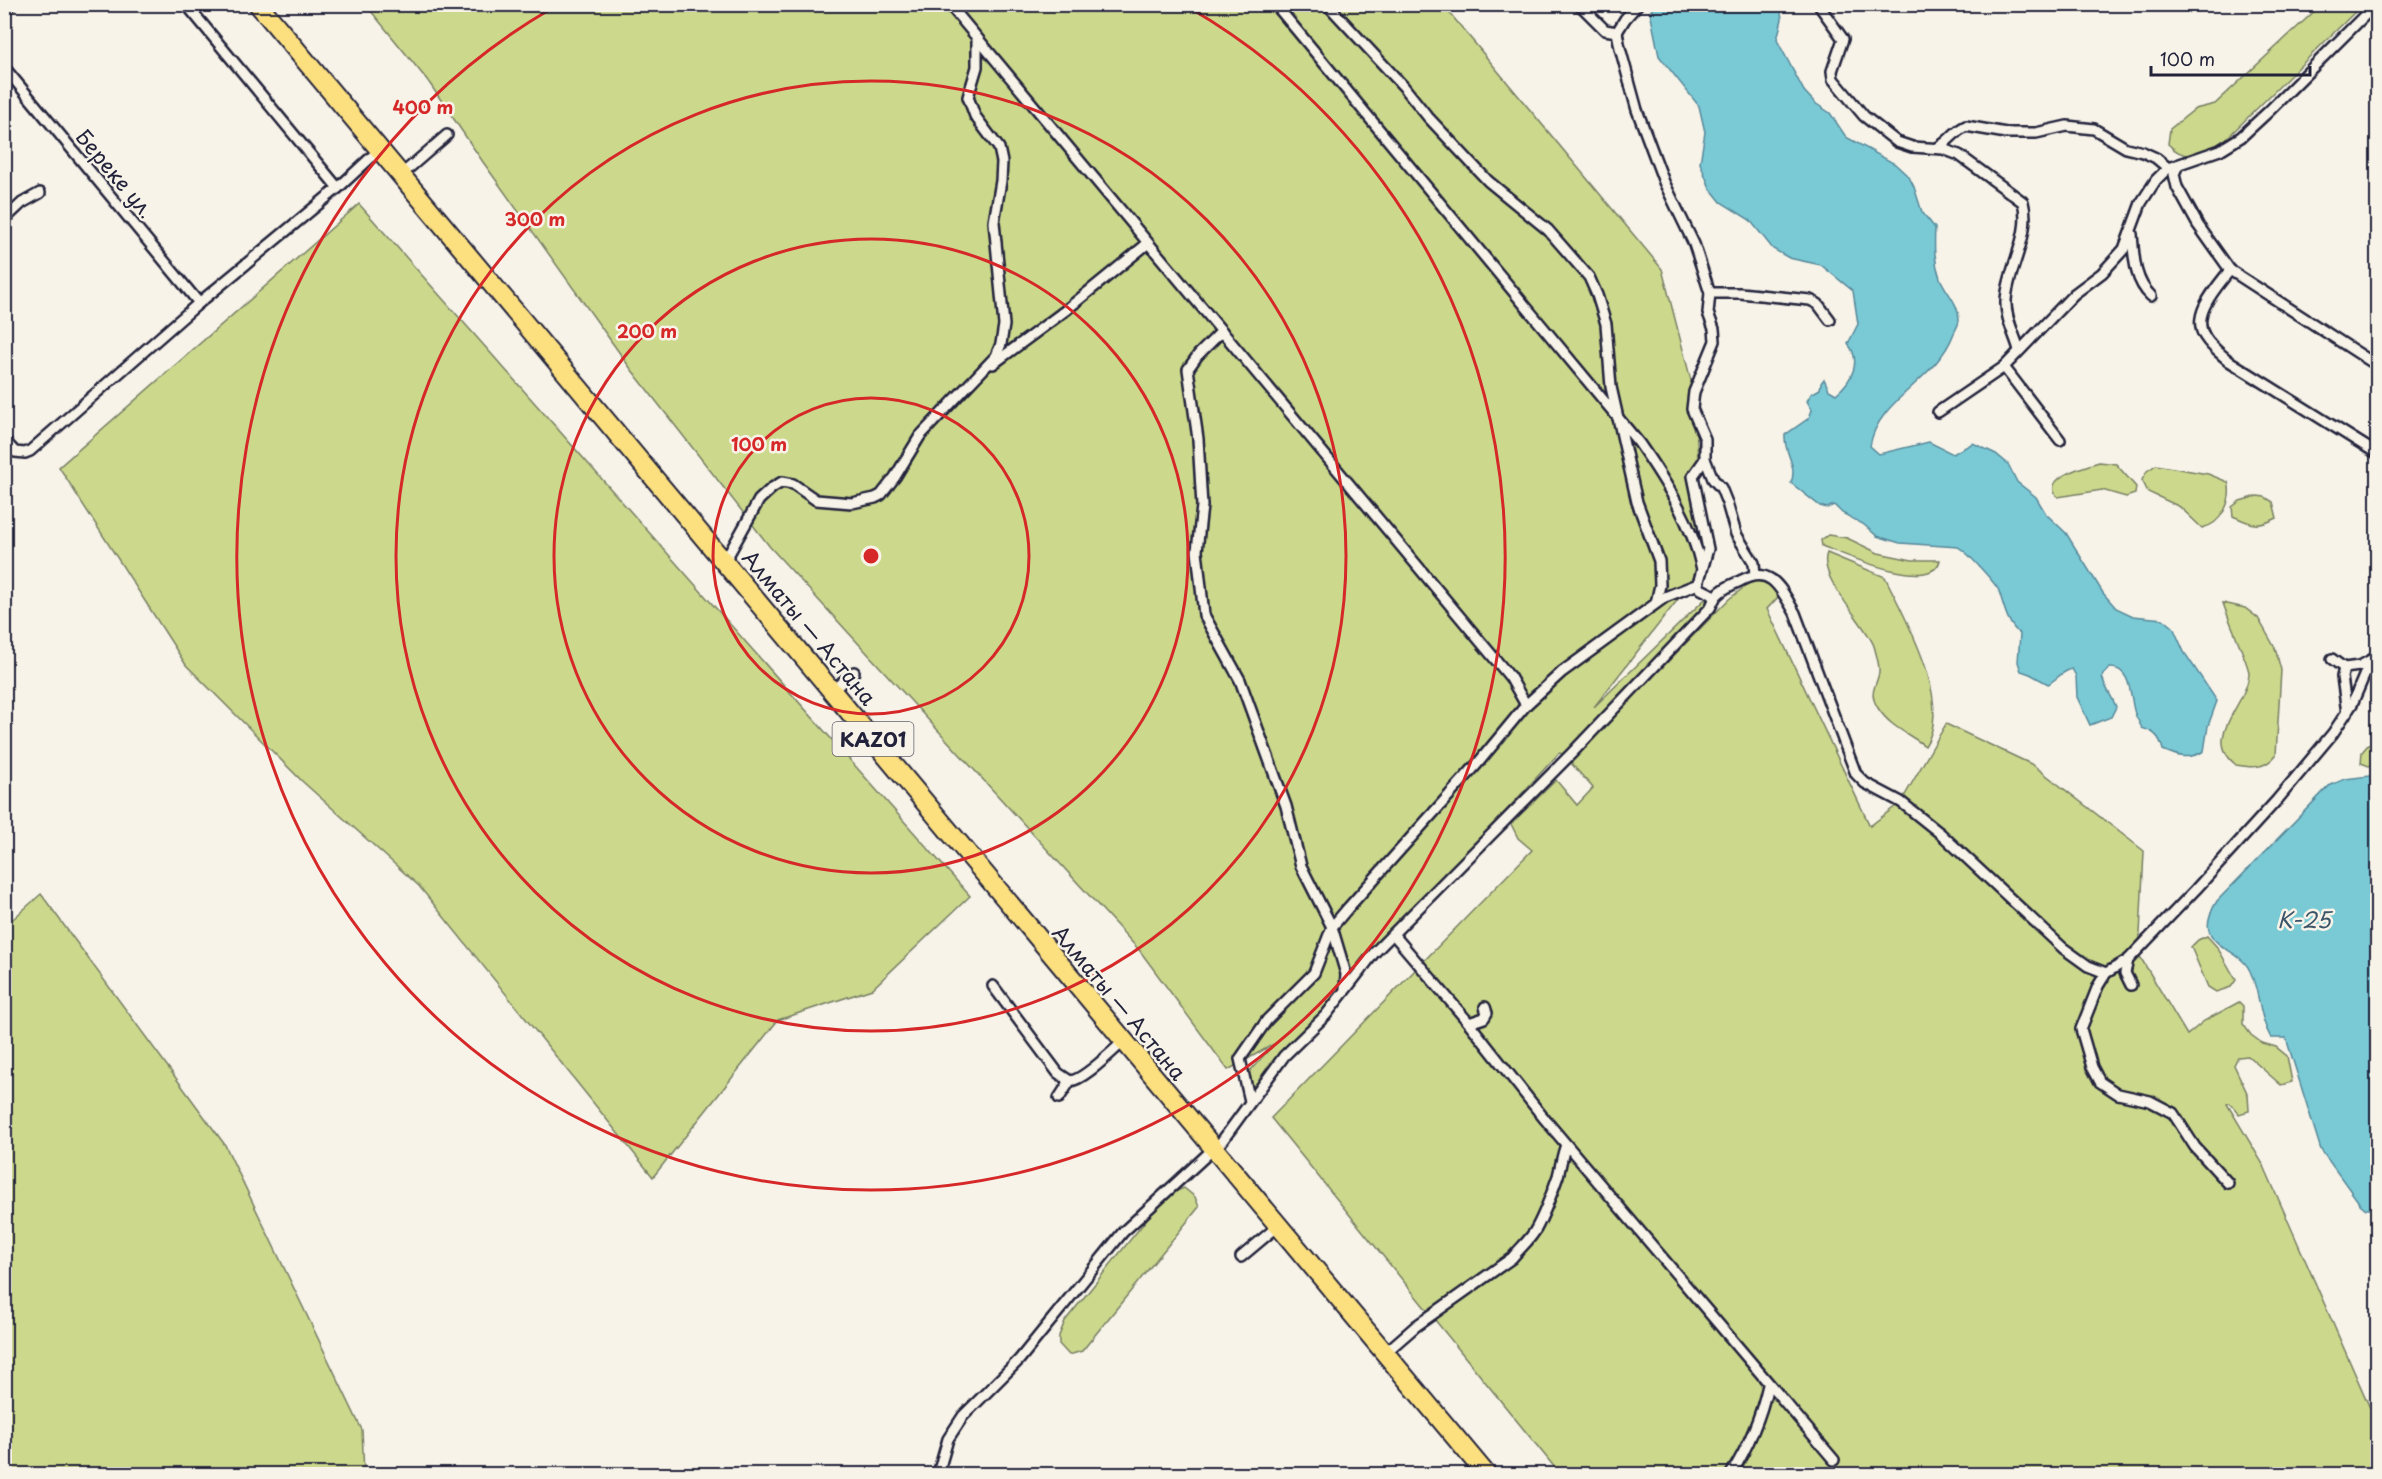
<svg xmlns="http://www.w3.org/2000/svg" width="2382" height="1479" viewBox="0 0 2382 1479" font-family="'Playpen Sans',sans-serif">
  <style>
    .green { fill: #ccd98c; stroke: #777e64; stroke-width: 1.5 }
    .water { fill: #7acad6; stroke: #578798; stroke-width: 1.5 }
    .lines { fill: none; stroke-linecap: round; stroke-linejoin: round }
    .street-casing { stroke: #22223b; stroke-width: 14 }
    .highway-casing { stroke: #22223b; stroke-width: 22 }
    .street { stroke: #f7f3e8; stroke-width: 9 }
    .highway { stroke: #fce080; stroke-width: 18 }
    .ring { fill: none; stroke: #d62828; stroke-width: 3 }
    .labels { text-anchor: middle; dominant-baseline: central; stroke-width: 5; stroke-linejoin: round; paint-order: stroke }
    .shield { fill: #f7f3e8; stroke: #62616f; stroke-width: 1.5 }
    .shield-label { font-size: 20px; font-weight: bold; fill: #22223b }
    .street-label { font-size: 21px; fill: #22223b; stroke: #f7f3e8 }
    .water-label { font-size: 22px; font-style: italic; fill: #3c546a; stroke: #f7f3e8 }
    .centre { fill: #d62828; stroke: #f7f3e8; stroke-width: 3 }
    .ring-label { font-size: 18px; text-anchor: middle; font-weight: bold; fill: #d62828; stroke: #f7f3e8; stroke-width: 5; stroke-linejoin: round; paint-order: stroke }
  </style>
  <rect width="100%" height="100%" fill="#f7f3e8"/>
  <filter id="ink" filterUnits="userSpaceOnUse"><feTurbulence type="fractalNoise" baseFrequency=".0167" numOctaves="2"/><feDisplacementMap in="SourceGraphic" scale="12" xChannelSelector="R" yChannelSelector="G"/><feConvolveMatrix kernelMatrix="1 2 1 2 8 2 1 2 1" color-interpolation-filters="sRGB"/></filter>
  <g filter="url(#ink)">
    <!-- green -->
    <g class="green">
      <path d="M366,5H1443L1662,269L1694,392L1704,566L1594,707L1704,600L1709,599L1712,602L1569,750L1563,754L1559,753L1393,934L1326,1015L1306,1026L1307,1028L1254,1097L1248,1073L1274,1044L1228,1070L1140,951L770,547L631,369L483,162L428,81Z"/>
      <path d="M2321,5H2362L2226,139C2205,153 2188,165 2168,144L2170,129L2195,109L2215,104Z"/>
      <path d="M359,204L970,896L872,989L778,1020L653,1177L419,886L303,782L186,665L59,467Z"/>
      <path d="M2099,462L2116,464L2136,487L2135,494L2126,497L2102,490L2058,497C2039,478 2086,466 2099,462Z"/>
      <path d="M2156,465L2208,474L2228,482C2233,500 2222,524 2202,528L2180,507L2148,492L2142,480L2147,471Z"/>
      <path d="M2257,496L2265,497L2273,502L2277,518C2257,528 2253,525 2233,516L2232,507L2240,501Z"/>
      <path d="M1828,535L1847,538L1878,553L1912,560H1940C1933,594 1843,554 1822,546L1821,540Z"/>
      <path d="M1827,553L1885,577C1905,618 1954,703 1925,746C1908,733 1890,727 1878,708C1868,692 1876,688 1879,673C1880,667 1876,653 1874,646C1865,622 1817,578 1827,553Z"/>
      <path d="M1756,578L1770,583L1780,595L1767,609L1870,826L1901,802L1946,724L2033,765L2144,851L2139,955L2187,1035L2204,1021L2239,1002L2243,1006V1024L2251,1035L2262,1043L2276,1047L2287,1056L2292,1082L2281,1085L2248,1056L2238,1057L2234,1065L2248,1095L2249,1111L2239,1114L2230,1103L2227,1104L2264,1166L2377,1424V1474H1560L1271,1118L1532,850L1518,838L1511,824L1556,780L1577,805L1593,788L1570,762L1729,599Z"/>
      <path d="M2223,603L2245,608L2258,618L2275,648L2281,670L2276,755C2265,769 2253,768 2236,765C2201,736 2247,707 2249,673C2249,665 2227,616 2223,603Z"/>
      <path d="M2377,743L2378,769H2377L2361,763L2362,752L2368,745Z"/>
      <path d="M41,894L225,1145L362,1430L364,1474H5V926Z"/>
      <path d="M2207,936L2217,947L2236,980L2231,987L2216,992L2208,987L2191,947L2198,940Z"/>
      <path d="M1184,1188L1195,1197L1199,1207L1082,1351L1069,1355L1059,1344V1336L1065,1321L1151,1214L1172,1193Z"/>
    </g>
    <!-- water -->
    <g class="water">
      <path d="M1655,5H1780L1782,19L1777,40L1804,91L1815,103L1830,113L1846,137L1895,164L1909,177L1914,187L1922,212L1935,228C1934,246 1934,261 1940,278C1946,293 1959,303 1959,320C1959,324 1956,329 1954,333C1936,382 1878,398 1870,446L1879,454L1929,442L1953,454L1973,443L1996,454L2008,464L2017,482L2036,497L2046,514L2066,533L2103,593L2116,608L2133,616L2163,619L2173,627L2184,652L2217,701L2208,726L2204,751C2189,760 2179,757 2163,750C2160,737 2155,732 2142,728C2139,722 2135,716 2134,710C2130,695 2131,667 2110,668L2102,676C2104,687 2112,696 2116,707L2111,717L2090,725L2077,697L2076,676L2072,669C2062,671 2056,680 2048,684L2030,674L2021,671L2018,662L2020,634C2007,624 2004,606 1999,591C1997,585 1971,557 1964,551L1958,547L1900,543L1877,536L1863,524L1842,513L1834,505L1827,508L1820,506L1791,483C1798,464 1784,455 1785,435L1809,418L1812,410L1807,401L1811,394L1820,389L1821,383L1824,379L1829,390L1836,394C1852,381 1862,361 1848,344L1858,324L1853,291L1821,265L1789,258L1773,249L1750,220L1721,202L1710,188L1700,163L1705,132L1699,106L1659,56L1650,12Z"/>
      <path d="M2377,775L2378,1209H2366L2360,1204L2321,1150L2286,1038H2271C2259,1018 2260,992 2250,971C2239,945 2188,947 2217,901L2329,786L2345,779Z"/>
    </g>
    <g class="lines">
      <defs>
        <g id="street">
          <path d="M186,4L338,188"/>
          <path d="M949,4L1510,677L1526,705"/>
          <path d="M1275,4L1639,443C1666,482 1692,523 1702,569"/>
          <path d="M1327,4L1404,87L1428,117L1488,181L1548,230L1589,277L1597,295L1606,324L1611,387L1637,502L1659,561L1660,585L1656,603"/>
          <path d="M1579,4L1605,30L1617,32"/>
          <path d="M1638,4L1625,19L1617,32L1620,48L1637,110L1664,182L1694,244L1710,293L1708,313L1714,329L1715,341L1694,392L1692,409L1705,439V459L1713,479L1721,488L1727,503L1736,534L1754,563L1755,575"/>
          <path d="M1818,4L1843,39L1832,71L1833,79L1864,116L1897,142L1912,147L1943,149L1959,155L2023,202C2032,235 2007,270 2006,301C2005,318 2015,335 2019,350"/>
          <path d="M4,10L11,4"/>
          <path d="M4,67L199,303"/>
          <path d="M1937,148C1948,143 1954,131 1966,126L2006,133H2036L2067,126L2094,129L2126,148L2143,152L2156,158L2168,168"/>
          <path d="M2178,165L2174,174L2177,187L2198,225L2230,270L2378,366"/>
          <path d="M401,175L447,135"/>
          <path d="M4,220L22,203L40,193"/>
          <path d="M2132,234C2134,257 2134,280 2151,296"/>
          <path d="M2230,270C2217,287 2190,315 2205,337C2211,347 2221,354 2229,361L2378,454"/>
          <path d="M1710,293H1740L1810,300L1818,304L1830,320"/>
          <path d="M1222,331L1198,355L1188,369L1198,439L1202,506L1197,551L1204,615L1240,680L1286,806L1301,866L1332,927L1346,974L1345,988"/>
          <path d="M993,364L1066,310L1147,244"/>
          <path d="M2004,367L2060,440"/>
          <path d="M1938,412L2004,367L2074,294L2102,273L2124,249L2141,203L2156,180L2168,168L2220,150L2241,137L2268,112L2376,4"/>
          <path d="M4,440L15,452L25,453L30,451L199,303L338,188L379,150"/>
          <path d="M1705,459L1693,476L1708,549L1698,584L1701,589L1715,596"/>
          <path d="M725,561L759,500L772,488L782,482L793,484L816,500L852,503L875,498L881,495L895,477L920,436L996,356L1001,344L1004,325L994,222L1001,181L1002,162L999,148L975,116L968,97L977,67V39"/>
          <path d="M2332,659L2344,668L2360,666L2378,656"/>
          <path d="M2344,668L2342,677L2347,713"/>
          <path d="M833,690L854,672"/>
          <path d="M1393,934L1469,1023L1543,1117L1834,1460"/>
          <path d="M2128,960L2125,973L2131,985"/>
          <path d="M993,986L1058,1073L1070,1081C1084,1080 1111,1052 1123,1042"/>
          <path d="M1469,1023L1484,1018L1487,1013L1485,1007"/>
          <path d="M1059,1098L1070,1081"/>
          <path d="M1250,1101L1240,1059L1267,1020L1314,973L1332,927L1348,908L1478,763L1526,705L1562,672L1665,597L1698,584"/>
          <path d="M2228,1183L2195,1147L2173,1113L2150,1101L2118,1094L2100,1082L2092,1067L2081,1029L2098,986L2106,973L2128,960L2196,889L2277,800L2333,733L2352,704L2370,662"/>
          <path d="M1241,1257L1278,1226"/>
          <path d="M1385,1353L1416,1326L1512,1258C1520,1248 1531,1239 1536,1229C1545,1213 1552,1193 1558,1176C1561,1165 1562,1155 1566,1145"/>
          <path d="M938,1474L948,1439L963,1416L1019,1360L1123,1232L1222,1141L1284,1056L1326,1015L1374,953L1572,753L1710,608C1712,605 1714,599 1716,596C1721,590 1733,584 1740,581C1771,564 1781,589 1795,613L1856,774L1865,783L1901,802L1941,834L2063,948L2088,966L2106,973"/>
          <path d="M1731,1474C1748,1447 1761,1416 1768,1385"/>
        </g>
        <path id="highway" d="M258,4L1486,1474"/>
      </defs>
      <!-- street casing -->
      <use href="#street" class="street-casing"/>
      <!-- highway casing -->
      <use href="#highway" class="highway-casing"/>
      <!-- street -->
      <use href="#street" class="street"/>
      <!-- highway -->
      <use href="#highway" class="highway"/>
    </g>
  </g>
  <!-- distance rings -->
  <g class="ring">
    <circle cx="871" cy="556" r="158"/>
    <circle cx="871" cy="556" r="317"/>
    <circle cx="871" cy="556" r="475"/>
    <path d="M1188 7A634 634 0 1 1 554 7"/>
  </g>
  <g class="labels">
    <!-- shield labels -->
    <rect class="shield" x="832.5" y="722" width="81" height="34" rx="4.5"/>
    <g class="shield-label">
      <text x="873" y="739">KАZ01</text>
    </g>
    <!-- street labels -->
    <g class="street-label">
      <text transform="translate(116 173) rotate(50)">Береке ул.</text>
      <text transform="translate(810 627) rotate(50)">Алматы — Астана</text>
      <text transform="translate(1120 1002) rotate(50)">Алматы — Астана</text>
    </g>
    <!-- water labels -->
    <g class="water-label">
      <text x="2304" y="918">К-25</text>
    </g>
  </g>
  <circle cx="871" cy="556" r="9" class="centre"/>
  <g class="ring-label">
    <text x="423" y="114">400 m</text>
    <text x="535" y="226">300 m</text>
    <text x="647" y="338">200 m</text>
    <text x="759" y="451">100 m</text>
  </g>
  <!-- margin -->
  <rect width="2382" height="1479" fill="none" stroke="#f7f3e8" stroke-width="24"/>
  <rect x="12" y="12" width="2358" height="1455" fill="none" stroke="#22223b" stroke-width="2" filter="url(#ink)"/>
  <!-- scale -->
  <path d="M2151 66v9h159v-9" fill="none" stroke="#22223b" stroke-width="3"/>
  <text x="2160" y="66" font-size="18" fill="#22223b" stroke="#f7f3e8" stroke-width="4.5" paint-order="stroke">100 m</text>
</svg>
